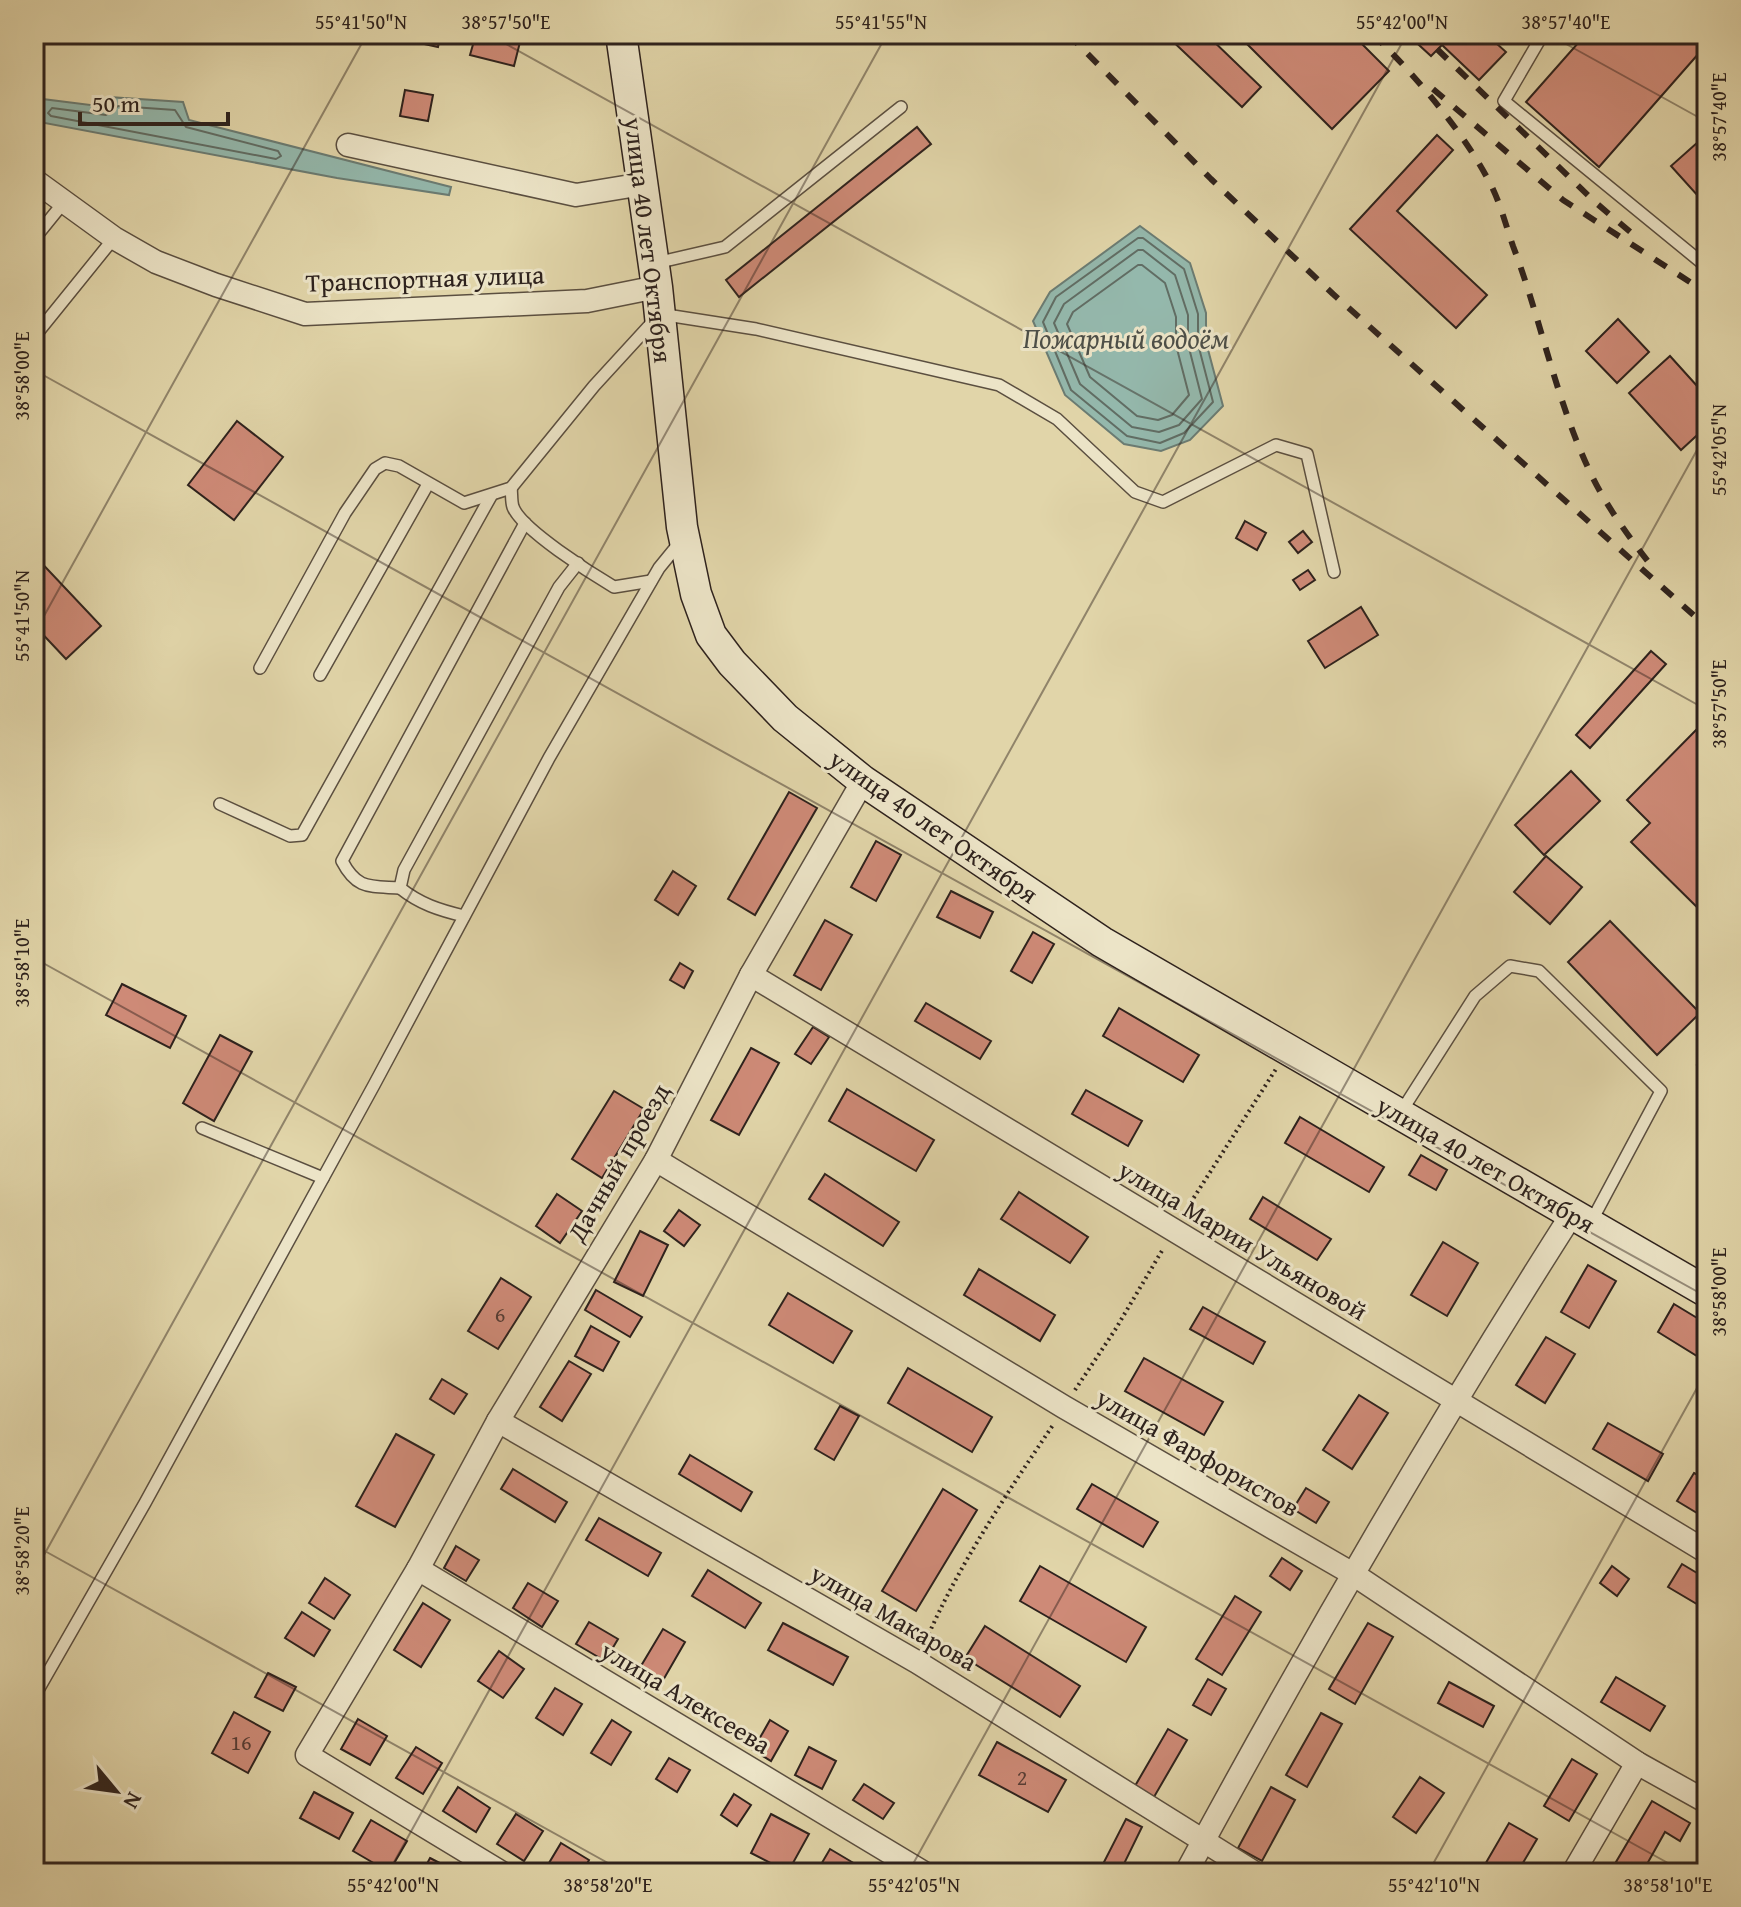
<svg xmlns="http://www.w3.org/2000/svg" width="1741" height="1907" viewBox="0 0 1741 1907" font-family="'Gentium Book Plus',serif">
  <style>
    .water { fill: #94b8ac; stroke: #6b7c73; stroke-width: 2 }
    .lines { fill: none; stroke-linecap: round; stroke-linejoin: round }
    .shore { stroke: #616d64; stroke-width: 2 }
    .building { fill: #ce8a77; stroke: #2e221d; stroke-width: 2 }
    .lane-casing { stroke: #5b4f40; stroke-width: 14 }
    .street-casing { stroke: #5b4f40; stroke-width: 25 }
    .secondary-casing { stroke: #2e221d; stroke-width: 33 }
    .path { stroke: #2e221d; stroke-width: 4; stroke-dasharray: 2 4; stroke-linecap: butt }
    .lane { stroke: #ece4c7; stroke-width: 11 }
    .street { stroke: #ece4c7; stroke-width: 22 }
    .secondary { stroke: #ece4c7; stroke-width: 30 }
    .rail { stroke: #2e221d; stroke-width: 6; stroke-dasharray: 14 14; stroke-linecap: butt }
    .ticks { fill: none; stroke: #2e221d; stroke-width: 2; stroke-opacity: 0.45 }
    .labels { text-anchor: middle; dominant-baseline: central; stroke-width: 6; stroke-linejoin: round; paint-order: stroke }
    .number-label { font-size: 22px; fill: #563c34 }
    .street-label { font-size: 26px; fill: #2e221d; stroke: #ece4c7 }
    .water-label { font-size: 28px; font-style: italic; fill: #4d4f48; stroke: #ece4c7 }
    .neatline { fill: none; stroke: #2e221d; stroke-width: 3 }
    .ticks-label { font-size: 20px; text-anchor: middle; fill: #2e221d }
  </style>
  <rect width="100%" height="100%" fill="#e1d5a9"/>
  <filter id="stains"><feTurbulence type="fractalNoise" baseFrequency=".0025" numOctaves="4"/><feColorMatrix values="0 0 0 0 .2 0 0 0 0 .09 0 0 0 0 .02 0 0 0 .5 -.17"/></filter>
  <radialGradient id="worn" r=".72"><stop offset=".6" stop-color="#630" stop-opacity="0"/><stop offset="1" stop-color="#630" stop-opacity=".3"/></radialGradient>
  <!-- water -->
  <g class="water">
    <path d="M109,97L183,102L189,120L451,187L449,195L337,178L34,121V98L106,107Z"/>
    <path d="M1140,226L1190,263L1206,313V342L1223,406L1190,440L1161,451L1124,444L1065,395L1033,321L1050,292Z"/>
  </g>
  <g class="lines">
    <!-- shore -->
    <g class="shore">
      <path d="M118,106L175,110L186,127L278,151L281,156L276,159L51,116L48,113L52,108L106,115Z"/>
      <path d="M1138,238H1143L1184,269L1198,314V344L1213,402L1184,433L1160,443L1127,436L1071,390L1043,322L1056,297Z"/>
      <path d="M1138,250H1143L1175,275L1188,315V344L1202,399L1179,425L1159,432L1132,427L1080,384L1054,323L1064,304Z"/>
      <path d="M1138,265H1142L1165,283L1176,317V345L1189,395L1172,415L1158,420L1137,416L1090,377L1067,324L1073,312Z"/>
    </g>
  </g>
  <!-- building -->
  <g class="building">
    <path d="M398,34H441L438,47L397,38Z"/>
    <path d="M476,34H522L514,66L470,55Z"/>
    <path d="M1165,34H1206L1261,87L1242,107Z"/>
    <path d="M1237,34H1352L1389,71L1332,129Z"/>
    <path d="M1407,34H1486L1506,52L1479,80L1442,45L1431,56Z"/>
    <path d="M1586,34H1707V44L1599,167L1526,102Z"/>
    <path d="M405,90L433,95L428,121L400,116Z"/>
    <path d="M917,127L931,144L739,297L726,280Z"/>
    <path d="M1707,134V206L1671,166Z"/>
    <path d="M1437,135L1453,150L1397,211L1487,295L1456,328L1350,229Z"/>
    <path d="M1618,319L1649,352L1617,383L1586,351Z"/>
    <path d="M1670,356L1707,397V426L1681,450L1629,393Z"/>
    <path d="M237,421L283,457L234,520L188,485Z"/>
    <path d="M1245,521L1266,533L1257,550L1236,538Z"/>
    <path d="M1303,531L1312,542L1298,553L1289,542Z"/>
    <path d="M34,555L101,626L66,659L34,625Z"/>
    <path d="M1308,570L1315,580L1300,590L1293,580Z"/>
    <path d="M1361,607L1378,635L1325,668L1308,641Z"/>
    <path d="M1651,651L1666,664L1590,748L1576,735Z"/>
    <path d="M1703,723L1707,727V917L1631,842L1650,823L1627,800Z"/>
    <path d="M1571,771L1600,801L1544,855L1515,825Z"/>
    <path d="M789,792L817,808L755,915L728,899Z"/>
    <path d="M876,841L901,855L876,901L851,887Z"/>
    <path d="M1546,856L1582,887L1550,924L1514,892Z"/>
    <path d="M673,871L696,886L678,915L655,900Z"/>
    <path d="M951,891L993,912L980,938L937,917Z"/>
    <path d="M825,920L852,935L821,990L794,975Z"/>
    <path d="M1610,921L1700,1013L1657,1055L1568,962Z"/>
    <path d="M1033,932L1054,944L1032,983L1011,971Z"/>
    <path d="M680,963L693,971L684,988L670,980Z"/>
    <path d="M122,984L186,1016L170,1048L106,1015Z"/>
    <path d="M926,1003L991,1041L980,1059L915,1021Z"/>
    <path d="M1119,1008L1199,1055L1183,1082L1103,1036Z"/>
    <path d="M813,1027L829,1037L811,1064L795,1054Z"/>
    <path d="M220,1035L252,1052L214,1121L183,1103Z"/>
    <path d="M751,1048L779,1063L739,1135L711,1120Z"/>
    <path d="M1707,1055V1074L1697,1065Z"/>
    <path d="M847,1089L934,1140L916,1171L829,1121Z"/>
    <path d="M1086,1090L1142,1121L1128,1146L1072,1114Z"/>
    <path d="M614,1091L644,1109L602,1178L572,1159Z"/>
    <path d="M1300,1117L1384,1167L1369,1192L1285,1143Z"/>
    <path d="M1421,1155L1447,1170L1436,1190L1409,1175Z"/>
    <path d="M825,1174L899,1222L883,1246L809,1199Z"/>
    <path d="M1019,1192L1088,1237L1070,1263L1001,1219Z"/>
    <path d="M557,1194L582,1211L560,1243L536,1226Z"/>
    <path d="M1263,1197L1331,1239L1317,1260L1250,1219Z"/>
    <path d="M679,1210L700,1225L684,1246L664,1231Z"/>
    <path d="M640,1231L668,1245L643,1296L614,1282Z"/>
    <path d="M1443,1242L1478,1263L1447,1316L1411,1295Z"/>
    <path d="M1588,1265L1616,1281L1589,1328L1561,1312Z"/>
    <path d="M979,1269L1055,1315L1040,1341L964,1295Z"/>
    <path d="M501,1278L531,1297L498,1349L468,1331Z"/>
    <path d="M596,1290L642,1317L630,1337L585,1310Z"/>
    <path d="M788,1293L852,1331L833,1363L769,1325Z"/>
    <path d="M1674,1304L1707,1324L1705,1361L1658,1332Z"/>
    <path d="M1203,1307L1265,1342L1253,1364L1190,1329Z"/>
    <path d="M591,1326L619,1342L603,1371L575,1356Z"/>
    <path d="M1546,1337L1575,1354L1545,1403L1516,1385Z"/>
    <path d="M1144,1358L1223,1402L1204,1435L1125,1391Z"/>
    <path d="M569,1361L591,1374L562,1421L540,1407Z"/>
    <path d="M908,1368L992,1417L972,1452L888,1403Z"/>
    <path d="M442,1379L467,1394L454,1414L430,1399Z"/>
    <path d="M1359,1395L1388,1413L1352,1469L1323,1450Z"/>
    <path d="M840,1406L859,1416L834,1460L815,1449Z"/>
    <path d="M1608,1423L1663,1454L1648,1481L1593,1449Z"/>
    <path d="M396,1434L434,1455L395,1527L356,1506Z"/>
    <path d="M690,1455L752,1492L741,1511L679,1474Z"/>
    <path d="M513,1469L567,1502L555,1522L501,1489Z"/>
    <path d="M1694,1473L1707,1480V1519L1677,1501Z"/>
    <path d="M1092,1484L1158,1522L1143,1547L1077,1509Z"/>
    <path d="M1306,1488L1329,1502L1316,1523L1293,1509Z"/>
    <path d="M943,1489L977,1510L916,1611L882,1591Z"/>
    <path d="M599,1518L661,1553L648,1576L586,1540Z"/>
    <path d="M456,1546L479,1560L466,1581L444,1568Z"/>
    <path d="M1282,1558L1302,1571L1290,1590L1270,1576Z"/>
    <path d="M1682,1564L1707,1579V1610L1668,1587Z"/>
    <path d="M1040,1566L1146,1627L1126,1662L1020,1601Z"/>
    <path d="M1612,1566L1629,1579L1617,1596L1600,1583Z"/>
    <path d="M708,1570L761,1603L745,1628L692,1596Z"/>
    <path d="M325,1578L350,1595L334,1619L309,1603Z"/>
    <path d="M528,1583L558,1601L542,1627L513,1608Z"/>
    <path d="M1235,1596L1261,1612L1222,1675L1196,1659Z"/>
    <path d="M423,1603L450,1620L421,1667L394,1650Z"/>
    <path d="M302,1612L330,1630L314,1656L285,1638Z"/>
    <path d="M589,1622L618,1639L605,1661L576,1644Z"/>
    <path d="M783,1623L848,1657L833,1685L768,1650Z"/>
    <path d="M1368,1623L1393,1637L1355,1704L1329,1689Z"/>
    <path d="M985,1626L1080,1686L1060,1717L965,1658Z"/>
    <path d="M663,1629L685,1642L658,1689L635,1676Z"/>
    <path d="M499,1651L524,1669L503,1698L478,1681Z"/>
    <path d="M268,1673L296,1687L283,1711L255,1697Z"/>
    <path d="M1616,1677L1665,1706L1650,1731L1601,1702Z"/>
    <path d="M1208,1679L1226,1689L1211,1715L1193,1705Z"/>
    <path d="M1449,1682L1494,1706L1483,1727L1438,1703Z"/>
    <path d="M555,1688L582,1704L563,1735L536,1718Z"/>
    <path d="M234,1712L270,1732L248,1773L212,1753Z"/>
    <path d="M1321,1713L1342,1724L1307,1787L1286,1775Z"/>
    <path d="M358,1719L387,1736L370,1765L341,1749Z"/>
    <path d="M612,1720L631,1732L611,1765L591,1753Z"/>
    <path d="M770,1720L788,1731L771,1761L753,1750Z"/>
    <path d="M1168,1729L1187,1740L1154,1797L1135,1786Z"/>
    <path d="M997,1742L1066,1780L1048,1812L979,1775Z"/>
    <path d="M416,1747L442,1763L423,1794L396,1778Z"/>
    <path d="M809,1747L836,1761L822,1789L795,1775Z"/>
    <path d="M669,1758L690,1770L677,1792L656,1779Z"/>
    <path d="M1572,1759L1597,1774L1569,1821L1544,1806Z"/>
    <path d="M1420,1777L1444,1793L1416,1833L1393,1817Z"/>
    <path d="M864,1784L894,1803L883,1819L853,1800Z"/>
    <path d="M458,1787L490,1808L476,1832L443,1811Z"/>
    <path d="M1271,1787L1295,1800L1262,1861L1238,1848Z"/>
    <path d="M314,1792L353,1813L339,1839L300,1818Z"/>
    <path d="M734,1794L751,1805L737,1826L721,1815Z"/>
    <path d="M1652,1801L1690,1823L1680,1841L1665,1832L1642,1873H1635L1616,1862Z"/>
    <path d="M516,1814L543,1831L524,1861L497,1844Z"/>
    <path d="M771,1814L809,1834L788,1872L751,1853Z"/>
    <path d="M1126,1819L1142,1827L1120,1872L1103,1864Z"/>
    <path d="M371,1820L407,1841L389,1872L353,1851Z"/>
    <path d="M1509,1823L1537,1839L1517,1873H1480Z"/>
    <path d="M561,1843L589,1860L582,1873H555L546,1868Z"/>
    <path d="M830,1849L862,1868L859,1873H816Z"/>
    <path d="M430,1858L459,1873H422Z"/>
  </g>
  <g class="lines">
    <defs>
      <g id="lane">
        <path d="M1543,34L1504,101L1707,267"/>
        <path d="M34,239L64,202"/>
        <path d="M656,263L725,247L901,107"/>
        <path d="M34,337L114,238"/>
        <path d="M511,488C512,493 511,501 513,507C521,529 592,574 614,587L651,581"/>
        <path d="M260,668L345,513L375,469L385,463L399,466L464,503L511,488L594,386L660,314L756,329L999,385L1057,419L1135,492L1163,502L1276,445L1307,454L1334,572"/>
        <path d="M320,675L428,484"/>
        <path d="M220,804L290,836L302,835L491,496"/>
        <path d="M400,888C370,886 357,890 342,861L525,523"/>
        <path d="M464,916C439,910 420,904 400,888L404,870L559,587L578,563"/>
        <path d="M1401,1112L1475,996L1510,966L1539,971L1661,1091L1590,1224"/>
        <path d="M202,1128L323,1178"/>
        <path d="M34,1697L145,1503L374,1085L549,758L659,568L681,541"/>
      </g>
      <g id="street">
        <path d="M348,145L576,195L643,184"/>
        <path d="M34,180L114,238L156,262L216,285L305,314L587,301L657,287"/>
        <path d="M751,975L1707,1552"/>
        <path d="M656,1160L1064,1407L1353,1574L1637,1763L1707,1802"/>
        <path d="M498,1421L917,1662L1255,1873"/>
        <path d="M418,1569L924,1873"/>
        <path d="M502,1873L307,1755L418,1569L498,1421L656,1160L751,975L863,781"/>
        <path d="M1186,1873C1307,1649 1435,1429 1572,1214"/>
        <path d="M1573,1873L1637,1763"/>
      </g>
      <path id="secondary" d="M621,34L657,287L682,527L696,594L711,635L732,663L785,718L863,781L1102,942L1707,1292"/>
    </defs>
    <!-- lane casing -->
    <use href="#lane" class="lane-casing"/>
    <!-- street casing -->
    <use href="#street" class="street-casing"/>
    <!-- secondary casing -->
    <use href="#secondary" class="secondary-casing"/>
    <!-- path -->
    <g class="path">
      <path d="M1184,1213L1276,1069"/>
      <path d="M1075,1390L1115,1330L1163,1249"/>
      <path d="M924,1645C957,1567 1006,1495 1053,1425"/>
    </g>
    <!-- lane -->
    <use href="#lane" class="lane"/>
    <!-- street -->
    <use href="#street" class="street"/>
    <!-- secondary -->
    <use href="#secondary" class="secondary"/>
    <!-- rail -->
    <g class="rail">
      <path d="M1068,34L1211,179L1333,294L1707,627"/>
      <path d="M1373,34C1415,75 1463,131 1490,183C1500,202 1506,226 1513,246C1541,320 1556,400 1590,472C1605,504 1628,536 1650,564"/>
      <path d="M1437,49L1595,202L1635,236"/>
      <path d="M1433,89L1563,200L1707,293"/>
    </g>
  </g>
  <!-- ticks -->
  <path class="ticks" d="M488,34L1707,710M1548,34L1707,122M34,370L1707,1297M34,634L367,34M34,958L1686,1873M34,1545L626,1873M34,1573L887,34M388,1873L1407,34M908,1873L1707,432M1428,1873L1707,1370"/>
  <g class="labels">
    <!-- number labels -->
    <g class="number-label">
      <text x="500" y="1314">6</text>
      <text x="241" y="1742">16</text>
      <text x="1022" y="1777">2</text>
    </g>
    <!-- street labels -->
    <g class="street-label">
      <text transform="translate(649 240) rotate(83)">улица 40 лет Октября</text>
      <text transform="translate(425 278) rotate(-2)">Транспортная улица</text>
      <text transform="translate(934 826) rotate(35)">улица 40 лет Октября</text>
      <text transform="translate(618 1162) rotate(-60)">Дачный проезд</text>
      <text transform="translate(1486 1164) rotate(30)">улица 40 лет Октября</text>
      <text transform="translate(1243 1240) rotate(31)">улица Марии Ульяновой</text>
      <text transform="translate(1198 1452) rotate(30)">улица Фарфористов</text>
      <text transform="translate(894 1617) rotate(30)">улица Макарова</text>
      <text transform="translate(686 1697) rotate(31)">улица Алексеева</text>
    </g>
    <!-- water labels -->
    <g class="water-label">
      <text x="1126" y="337">Пожарный водоём</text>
    </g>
  </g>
  <!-- margin -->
  <rect width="1741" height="1907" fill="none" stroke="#e1d5a9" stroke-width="88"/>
  <!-- north arrow -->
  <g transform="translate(116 1791) rotate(119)" stroke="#ece4c7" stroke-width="6" paint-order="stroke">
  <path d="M0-6L14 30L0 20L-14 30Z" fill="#2e221d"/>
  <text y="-12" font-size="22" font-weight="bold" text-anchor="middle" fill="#2e221d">N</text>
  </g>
  <!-- scale -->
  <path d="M80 112v12h148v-12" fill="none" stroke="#2e221d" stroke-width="4"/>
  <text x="92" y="112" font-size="24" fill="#2e221d" stroke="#ece4c7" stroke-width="6" paint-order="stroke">50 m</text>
  <rect x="44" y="44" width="1653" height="1819" class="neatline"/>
  <g class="ticks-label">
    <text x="361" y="29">55°41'50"N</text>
    <text x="506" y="29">38°57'50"E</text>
    <text x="881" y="29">55°41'55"N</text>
    <text x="1402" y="29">55°42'00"N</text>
    <text x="1566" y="29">38°57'40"E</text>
    <text transform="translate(1719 117) rotate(-90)" y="7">38°57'40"E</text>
    <text transform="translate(22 376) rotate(-90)" y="7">38°58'00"E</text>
    <text transform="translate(1719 450) rotate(-90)" y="7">55°42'05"N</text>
    <text transform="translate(22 616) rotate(-90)" y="7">55°41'50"N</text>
    <text transform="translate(1719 704) rotate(-90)" y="7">38°57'50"E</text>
    <text transform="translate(22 963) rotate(-90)" y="7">38°58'10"E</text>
    <text transform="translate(1719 1292) rotate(-90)" y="7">38°58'00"E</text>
    <text transform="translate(22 1551) rotate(-90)" y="7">38°58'20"E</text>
    <text x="393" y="1892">55°42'00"N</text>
    <text x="608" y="1892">38°58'20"E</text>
    <text x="914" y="1892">55°42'05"N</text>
    <text x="1434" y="1892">55°42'10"N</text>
    <text x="1668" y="1892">38°58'10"E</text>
  </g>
  <rect width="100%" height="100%" filter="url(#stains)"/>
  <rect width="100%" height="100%" fill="url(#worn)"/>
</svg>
